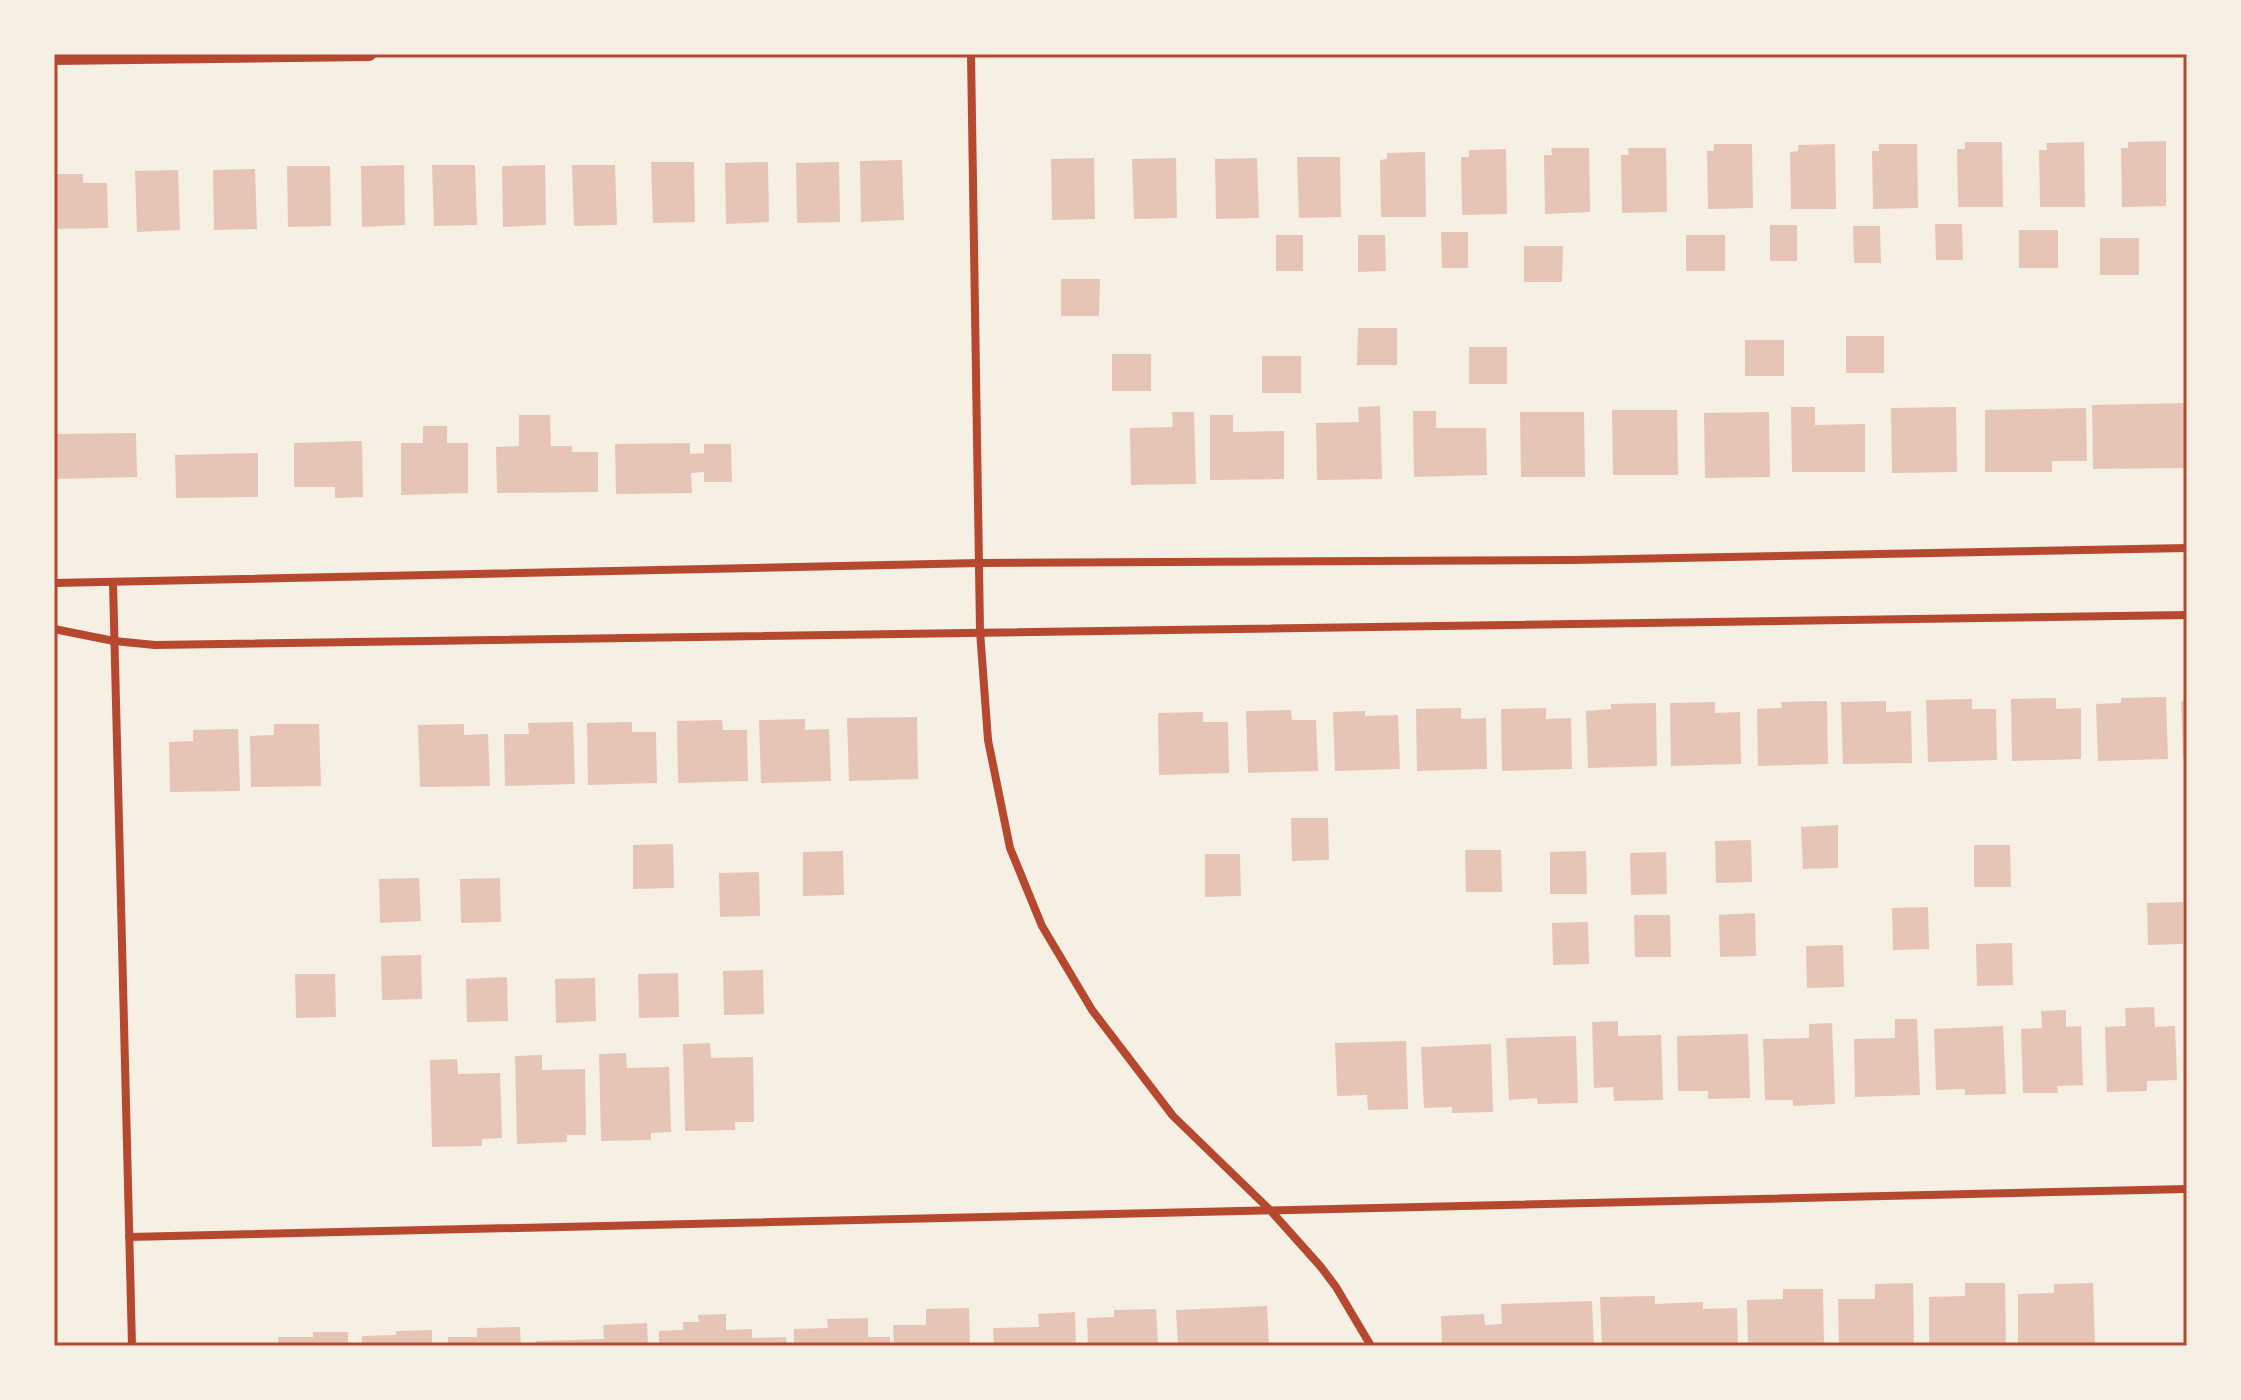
<svg xmlns="http://www.w3.org/2000/svg" width="2241" height="1400" viewBox="0 0 2241 1400" font-family="Lato,sans-serif">
  <style>
    .building { fill: #e6c5b7 }
    .lines { fill: none; stroke-linecap: round; stroke-linejoin: round }
    .minor { stroke: #b5482f; stroke-width: 8 }
    .tertiary { stroke: #b5482f; stroke-width: 14 }
    .neatline { fill: none; stroke: #b5482f; stroke-width: 3 }
  </style>
  <rect width="100%" height="100%" fill="#f6efe4"/>
  <!-- building -->
  <g class="building">
    <path d="M2166,141V206L2122,207L2121,148H2128V142Z"/>
    <path d="M1965,142H2002L2003,207H1958L1957,149H1965Z"/>
    <path d="M2084,142L2085,207H2040L2039,150H2047L2046,143Z"/>
    <path d="M1714,144H1752L1753,208L1708,209L1707,151H1714Z"/>
    <path d="M1835,144L1836,209H1791L1790,152L1798,151V145Z"/>
    <path d="M1879,144H1917L1918,208L1873,209L1872,151H1879Z"/>
    <path d="M1551,148H1589L1590,212L1545,214L1544,155H1552Z"/>
    <path d="M1628,148H1666L1667,212L1622,213L1621,155H1629Z"/>
    <path d="M1506,149L1507,214L1462,215L1461,157H1469V150Z"/>
    <path d="M1425,152L1426,217H1381L1380,160L1387,159V153Z"/>
    <path d="M1297,157H1340L1341,217L1299,218Z"/>
    <path d="M1094,158L1095,219L1052,220L1051,159Z"/>
    <path d="M1176,158L1177,218L1134,219L1132,159Z"/>
    <path d="M1257,158L1259,218L1216,219L1215,159Z"/>
    <path d="M902,160L904,220L861,222L860,161Z"/>
    <path d="M651,162H694L695,222L653,223Z"/>
    <path d="M768,162L769,222L726,224L725,163Z"/>
    <path d="M839,162L840,222L797,223L796,163Z"/>
    <path d="M404,165L405,225L362,227L361,166Z"/>
    <path d="M432,165H475L477,225L434,226Z"/>
    <path d="M545,165L546,225L503,227L502,166Z"/>
    <path d="M572,165H615L617,225L574,226Z"/>
    <path d="M287,166H330L331,226L288,227Z"/>
    <path d="M255,169L257,229L214,230L213,170Z"/>
    <path d="M178,170L180,230L137,232L135,171Z"/>
    <path d="M54,174H83V183H107L108,228L54,229Z"/>
    <path d="M1935,224H1962L1963,260H1936Z"/>
    <rect x="1770" y="225" width="27" height="36"/>
    <path d="M1853,226H1880L1881,263H1854Z"/>
    <rect x="2019" y="230" width="39" height="38"/>
    <rect x="2184" y="230" width="3" height="37"/>
    <path d="M1441,232H1468V268H1442Z"/>
    <rect x="1276" y="235" width="27" height="36"/>
    <path d="M1358,235H1385L1386,271L1358,272Z"/>
    <rect x="1686" y="235" width="39" height="36"/>
    <rect x="2100" y="238" width="39" height="37"/>
    <path d="M1524,246H1563L1562,282H1524Z"/>
    <path d="M1061,279H1100L1099,316H1061Z"/>
    <path d="M1358,328H1397V365H1357Z"/>
    <rect x="1846" y="336" width="38" height="37"/>
    <rect x="1745" y="340" width="39" height="36"/>
    <rect x="1469" y="347" width="38" height="37"/>
    <rect x="1112" y="354" width="39" height="37"/>
    <rect x="1262" y="356" width="39" height="37"/>
    <path d="M2187,403V468L2093,469L2092,405Z"/>
    <path d="M1380,406L1382,479L1317,480L1316,423L1359,422L1358,407Z"/>
    <path d="M1791,407H1815V425L1865,424V472H1792Z"/>
    <path d="M1956,407L1957,472L1892,473L1891,408Z"/>
    <path d="M2086,408L2087,461H2052V472H1985V410Z"/>
    <path d="M1612,410H1677L1678,475H1613Z"/>
    <path d="M1413,411H1436V428H1486L1487,475L1414,477Z"/>
    <path d="M1172,412H1194L1196,484L1131,485L1130,428L1173,427Z"/>
    <path d="M1520,412H1584L1585,477H1521Z"/>
    <path d="M1769,412L1770,477L1705,478L1704,413Z"/>
    <path d="M519,415H550L551,446H572V452H598V492L497,493L496,447L519,446Z"/>
    <path d="M1210,415H1233V432L1284,431V479L1210,480Z"/>
    <path d="M423,426H447V443H468V493L401,495V443H423Z"/>
    <path d="M136,433L137,477L55,479L54,434Z"/>
    <path d="M362,441L363,497L335,498V487H294V443Z"/>
    <path d="M690,443V454L704,453V444H731L732,482H704V472L691,473L692,493L616,494L615,444Z"/>
    <path d="M258,453V497L176,498L175,455Z"/>
    <path d="M2166,697L2168,759L2098,761L2096,704L2121,703V698Z"/>
    <path d="M2056,698V709L2081,708V759L2012,761L2011,699Z"/>
    <path d="M1972,699V709H1996L1997,760L1928,762L1926,700Z"/>
    <path d="M2187,700V758H2183L2181,701Z"/>
    <path d="M1827,701L1828,764L1758,766L1757,709L1782,708L1781,702Z"/>
    <path d="M1886,701V712L1911,711L1912,763L1843,764L1841,702Z"/>
    <path d="M1715,702V713L1740,712L1741,764L1671,766L1670,703Z"/>
    <path d="M1656,703L1657,766L1588,768L1586,711L1611,709V704Z"/>
    <path d="M1461,708V719L1486,718L1487,769L1417,771L1416,709Z"/>
    <path d="M1546,708V719L1571,718L1572,769L1502,771L1501,709Z"/>
    <path d="M1291,710L1292,720H1316L1318,771L1248,773L1246,711Z"/>
    <path d="M1365,711V716L1398,715L1400,769L1335,771L1333,712Z"/>
    <path d="M1203,712V722H1228L1229,773L1159,775L1158,713Z"/>
    <path d="M917,717L918,779L849,781L847,718Z"/>
    <path d="M805,719V730L829,729L831,781L761,783L759,720Z"/>
    <path d="M722,720L723,730H747L748,781L678,783L677,721Z"/>
    <path d="M573,722L575,784L505,786L504,734H529L528,723Z"/>
    <path d="M632,722V732H656L657,783L588,785L587,723Z"/>
    <path d="M274,724H319L321,786L251,787L250,736L274,735Z"/>
    <path d="M464,724V735L488,734L490,786L420,787L418,725Z"/>
    <path d="M238,729L240,791L170,792L169,742L193,741V730Z"/>
    <path d="M1291,818H1328L1329,860L1292,861Z"/>
    <path d="M1838,825V868L1803,869L1801,827Z"/>
    <path d="M1751,840L1752,882L1716,883L1715,841Z"/>
    <path d="M673,844L674,888L633,889V845Z"/>
    <path d="M1974,845H2010L2011,887H1974Z"/>
    <path d="M1465,850H1501L1502,892H1466Z"/>
    <path d="M843,851L844,895L803,896V852Z"/>
    <path d="M1586,851L1587,894H1550V852Z"/>
    <path d="M1666,852L1667,894L1631,895L1630,853Z"/>
    <path d="M1205,854H1240L1241,896L1205,897Z"/>
    <path d="M759,872L760,916L720,917L719,873Z"/>
    <path d="M419,878L421,921L380,923L379,879Z"/>
    <path d="M500,878L501,922L461,923L460,879Z"/>
    <path d="M2183,902V944L2148,945L2147,903Z"/>
    <path d="M1928,907L1929,949L1893,950L1892,908Z"/>
    <path d="M1755,913L1756,956L1720,957L1719,915Z"/>
    <path d="M1634,915H1670L1671,957H1635Z"/>
    <path d="M1588,922L1589,964L1553,965L1552,923Z"/>
    <path d="M2012,943L2013,985L1977,986L1976,944Z"/>
    <path d="M1843,945L1844,987L1807,988L1806,946Z"/>
    <path d="M421,955L422,999L382,1000L381,956Z"/>
    <path d="M763,970L764,1014L724,1015L723,971Z"/>
    <path d="M678,973L679,1017L639,1018L638,974Z"/>
    <path d="M295,974H335L336,1017L296,1018Z"/>
    <path d="M507,977L508,1021L467,1022L466,979Z"/>
    <path d="M595,978L596,1021L556,1023L555,979Z"/>
    <path d="M2154,1007L2155,1027L2175,1026L2177,1080L2147,1081V1091L2107,1092L2105,1027L2126,1026L2125,1008Z"/>
    <path d="M2066,1010V1027L2081,1026L2083,1085L2057,1086L2058,1093H2023L2021,1029L2042,1028L2041,1011Z"/>
    <path d="M1895,1019H1917L1920,1095L1855,1097L1854,1039L1895,1038Z"/>
    <path d="M1618,1021V1036L1661,1035L1663,1100L1614,1101L1613,1087L1594,1088L1592,1022Z"/>
    <path d="M1832,1023L1835,1104L1793,1106V1100H1765L1763,1039L1809,1038V1024Z"/>
    <path d="M2003,1026L2006,1094L1965,1095V1089L1936,1090L1934,1029Z"/>
    <path d="M1748,1034L1750,1098L1708,1099V1091H1678L1677,1036Z"/>
    <path d="M1576,1036L1578,1103L1538,1104L1537,1098L1509,1100L1506,1038Z"/>
    <path d="M1406,1041L1408,1109L1368,1110L1367,1095L1337,1096L1335,1043Z"/>
    <path d="M710,1043L711,1058L753,1057L754,1122H735V1130L685,1131L683,1044Z"/>
    <path d="M1491,1044L1493,1112L1452,1113V1107L1424,1108L1421,1047Z"/>
    <path d="M626,1053L627,1068L669,1067L671,1132L651,1133V1140L601,1141L599,1054Z"/>
    <path d="M542,1055V1070L585,1069L586,1135H567V1142L517,1144L515,1056Z"/>
    <path d="M457,1059L458,1074L500,1073L502,1138L482,1139V1146L432,1147L430,1060Z"/>
    <path d="M1913,1283L1914,1346H1839L1838,1299H1875V1284Z"/>
    <path d="M1965,1283H2005L2006,1346H1929V1297L1965,1296Z"/>
    <path d="M2093,1283L2095,1346H2018V1294L2054,1293V1284Z"/>
    <path d="M1783,1289H1823L1824,1346H1748L1747,1300L1783,1299Z"/>
    <path d="M1655,1296V1304L1703,1302V1309L1737,1308L1738,1346H1602L1600,1297Z"/>
    <path d="M1592,1301L1594,1346H1442L1441,1316L1484,1314L1485,1325L1502,1324L1501,1304Z"/>
    <path d="M1267,1306L1269,1346H1178L1176,1310Z"/>
    <path d="M969,1308L970,1346H894L893,1325H926V1309Z"/>
    <path d="M1156,1309L1158,1346H1088L1087,1318L1114,1317V1310Z"/>
    <path d="M1075,1312L1076,1346H994L993,1328L1039,1327L1038,1314Z"/>
    <path d="M726,1314V1330L752,1329V1338L786,1337L787,1346H659V1331L683,1330V1322H699L698,1315Z"/>
    <path d="M868,1318V1337H890V1346H794V1329L828,1328L827,1319Z"/>
    <path d="M647,1323L648,1346H536V1341L604,1339L603,1325Z"/>
    <path d="M520,1327L521,1346H448V1337H477V1328Z"/>
    <path d="M432,1330V1346H362V1336L396,1335V1331Z"/>
    <path d="M313,1332H348V1346H279L278,1337H313Z"/>
  </g>
  <g class="lines">
    <!-- minor -->
    <g class="minor">
      <path d="M971,54L980,631L988,740L1010,848L1042,926L1092,1010L1173,1116L1271,1211L1321,1267L1336,1287L1371,1346"/>
      <path d="M113,582L132,1346"/>
      <path d="M54,583L979,563L1573,560L2187,548"/>
      <path d="M54,629L114,641L155,645L2187,615"/>
      <path d="M129,1237L2187,1189"/>
    </g>
    <!-- tertiary -->
    <path class="tertiary" d="M54,58L369,54"/>
  </g>
  <!-- border -->
  <rect width="2241" height="1400" fill="none" stroke="#f6efe4" stroke-width="112"/>
  <rect x="56" y="56" width="2129" height="1288" class="neatline"/>
</svg>
